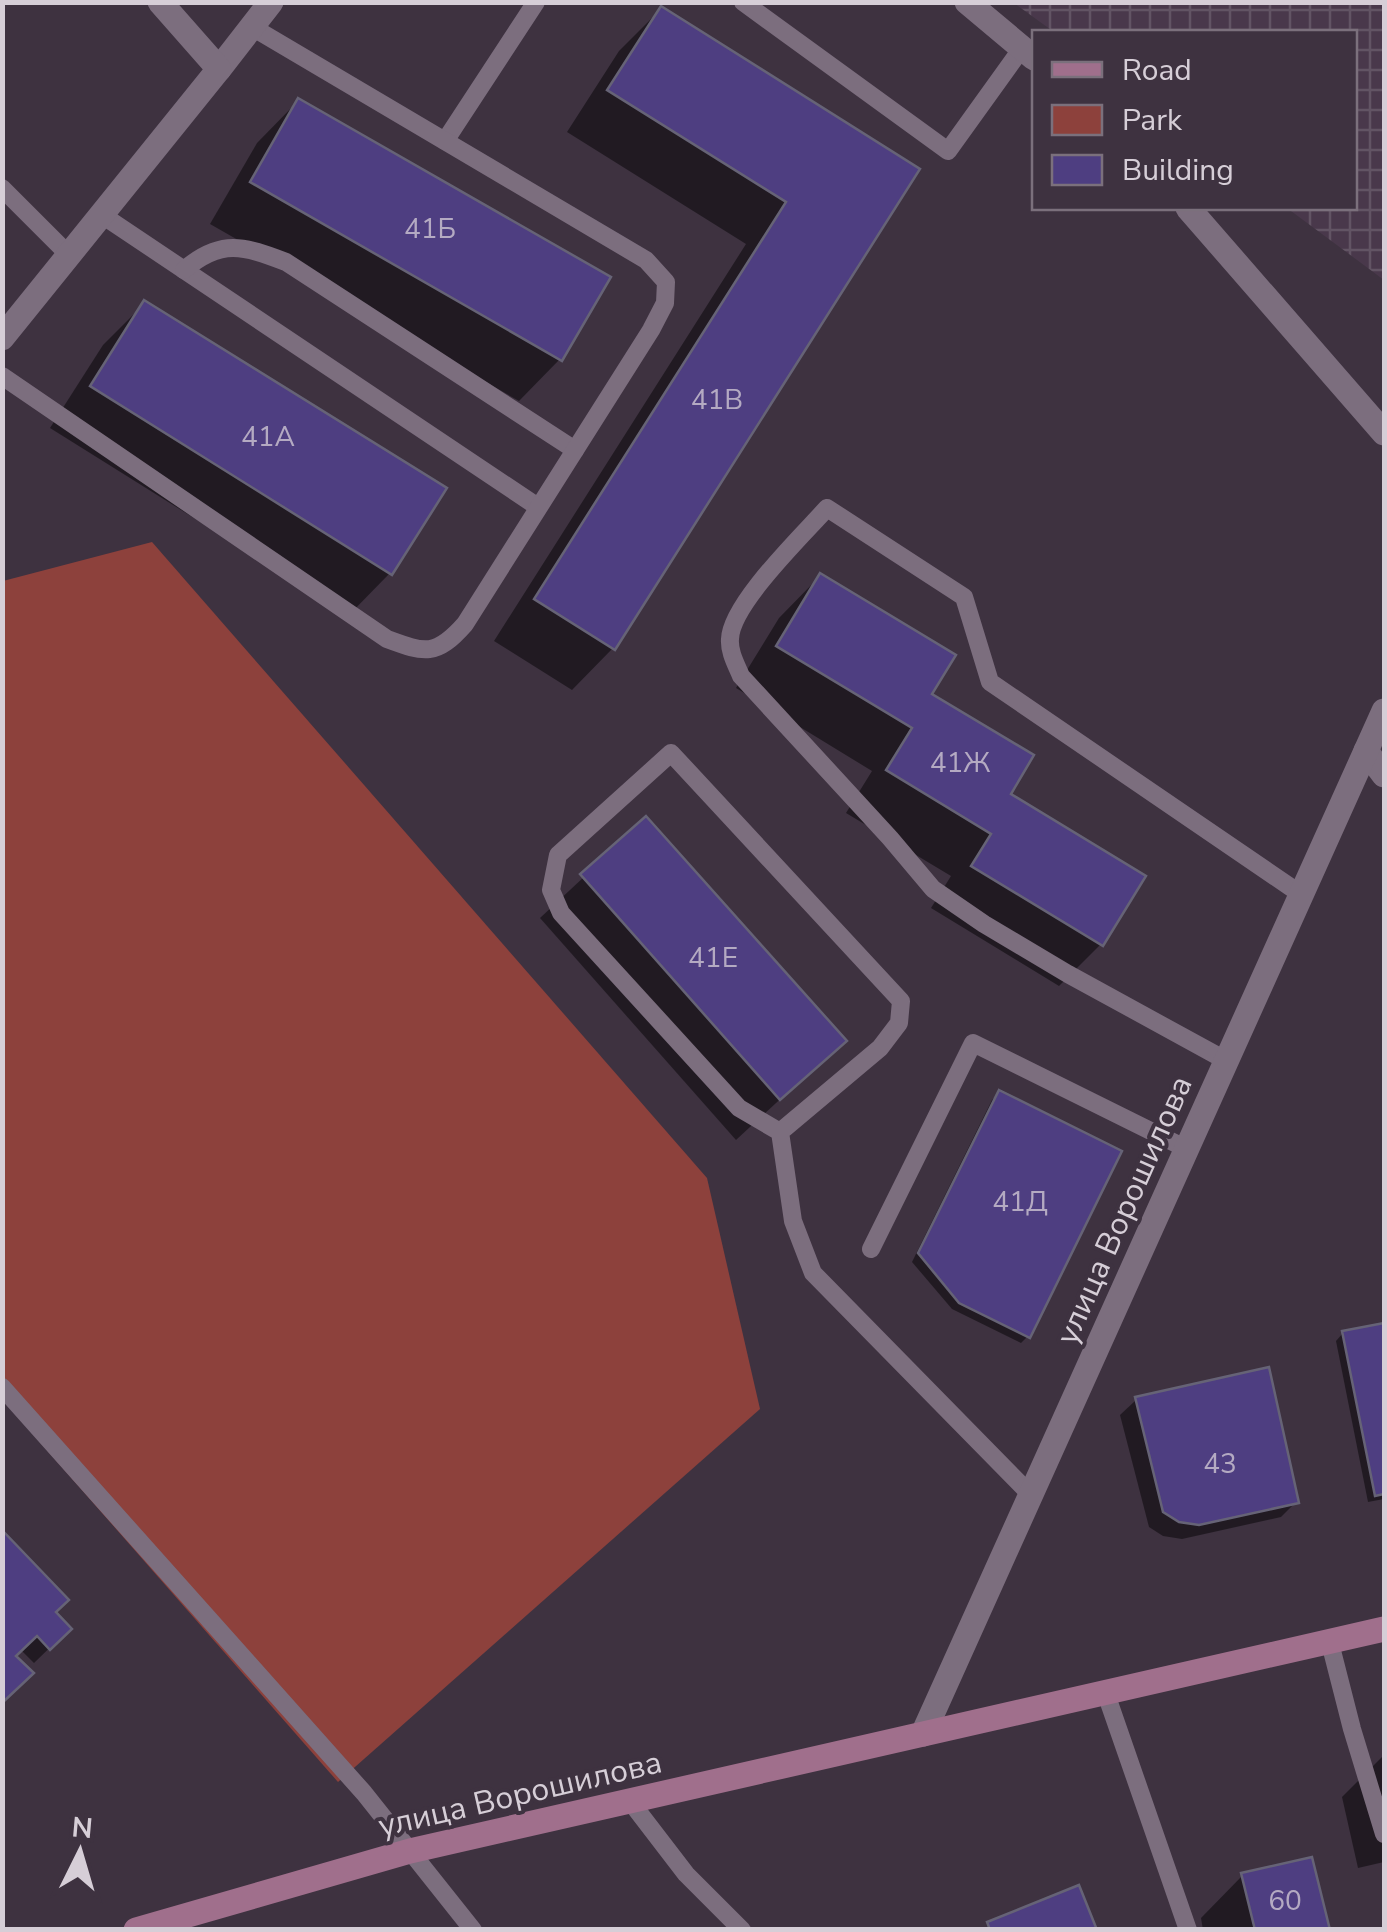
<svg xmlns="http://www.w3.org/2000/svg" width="1387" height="1932" viewBox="0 0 1387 1932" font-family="'Nunito Sans',sans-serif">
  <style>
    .industrial { fill: url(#industrial-grid) }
    .park { fill: #8d413c }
    .shadow { fill: #0007 }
    .building { fill: #4e3e81; stroke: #666376; stroke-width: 2.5 }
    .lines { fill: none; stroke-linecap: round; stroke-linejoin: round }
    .service { stroke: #7c6e7e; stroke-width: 18 }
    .minor { stroke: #7c6e7e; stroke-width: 25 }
    .tertiary { stroke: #7c6e7e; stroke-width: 25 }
    .secondary { stroke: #a06f8c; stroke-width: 25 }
    .labels { text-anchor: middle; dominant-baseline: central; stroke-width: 8; stroke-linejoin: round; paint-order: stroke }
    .number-label { font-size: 28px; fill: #b4aac2 }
    .street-label { font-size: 32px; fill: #d6ced7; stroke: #3e3240 }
  </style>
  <defs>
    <pattern id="industrial-grid" width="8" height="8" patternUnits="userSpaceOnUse" patternTransform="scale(2.5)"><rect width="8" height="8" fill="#49384b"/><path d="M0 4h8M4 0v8" fill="none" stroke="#625464"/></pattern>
  </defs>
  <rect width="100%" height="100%" fill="#3e3240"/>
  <!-- industrial -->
  <path class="industrial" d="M1014,3H1384V280L1287,208H1354V32H1054Z"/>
  <!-- park -->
  <path class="park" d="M152,542L707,1178L760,1409L338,1782L3,1400V581Z"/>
  <!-- shadow -->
  <g class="shadow">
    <path d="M661,9L916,170L613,648L572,690L494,641L746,244L567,132L619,51Z"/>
    <path d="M298,101L560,359L519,401L210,224L257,143Z"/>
    <path d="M145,303L390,573L349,615L50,428L103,345Z"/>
    <path d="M820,576L929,695L1007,795L1101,944L1059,986L931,908L951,876L846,813L872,771L736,688L779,618Z"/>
    <path d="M646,819L843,1041L736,1140L540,918Z"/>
    <path d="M999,1093L1028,1336L1021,1343L952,1309L912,1262L992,1100Z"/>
    <path d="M1384,1325V1499L1368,1502L1336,1341L1343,1333Z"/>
    <path d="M1136,1400L1296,1502L1281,1517L1182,1539L1163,1536L1149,1527L1120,1415Z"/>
    <path d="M2,1534L53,1612L69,1629L34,1663L20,1649L13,1656L2,1700Z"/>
    <path d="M1384,1755V1862L1358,1868L1342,1797Z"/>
    <path d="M1242,1876L1327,1930H1203L1201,1918Z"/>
  </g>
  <!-- building -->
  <g class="building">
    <path d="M661,6L920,169L615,650L534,599L786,202L607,90Z"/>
    <path d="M298,98L611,277L562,361L250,182Z"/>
    <path d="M144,300L447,488L392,575L90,386Z"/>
    <path d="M820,573L956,655L932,694L1034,755L1011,794L1146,876L1103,946L971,866L991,834L886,770L912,728L776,646Z"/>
    <path d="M646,816L847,1041L780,1100L580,874Z"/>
    <path d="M999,1090L1122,1151L1030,1338L959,1303L918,1253Z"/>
    <path d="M1384,1323V1494L1375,1496L1342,1331Z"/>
    <path d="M1269,1367L1299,1503L1199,1525L1179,1522L1163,1512L1135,1397Z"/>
    <path d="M2,1530L69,1600L56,1612L72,1629L50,1650L37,1636L16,1656L34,1673L2,1703Z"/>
    <path d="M1312,1857L1330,1930H1255L1241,1873Z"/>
    <path d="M1079,1885L1097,1930H990L987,1922Z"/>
  </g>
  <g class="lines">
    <!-- service -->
    <g class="service">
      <path d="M743,2L948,151L1022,48"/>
      <path d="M445,141L536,2"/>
      <path d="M2,188L69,255"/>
      <path d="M102,215L538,507"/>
      <path d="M184,270C221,238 244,246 286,262L575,450"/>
      <path d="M2,376L387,639C425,653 436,657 465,624L651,330L665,303L666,282L646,260L252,27"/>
      <path d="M1227,1061L1068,974L984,924L933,889L890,838L741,676C736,664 729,652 730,639C731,604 803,535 827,508L964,597L990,682L1302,895"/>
      <path d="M780,1132L880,1048L899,1023L901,1001L671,753L558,855L551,890L561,913L739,1108L780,1132L793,1221L813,1273L1031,1495"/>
      <path d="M871,1249L973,1043L1187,1149"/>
      <path d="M2,1387L364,1793L473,1930"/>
      <path d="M1329,1639L1352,1729L1384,1834"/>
      <path d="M1105,1691L1188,1930"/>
      <path d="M630,1801L686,1874L742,1930"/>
    </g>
    <!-- minor -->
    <g class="minor">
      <path d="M967,2L1034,58"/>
      <path d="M219,69L271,2"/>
      <path d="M1188,208L1384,433"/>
      <path d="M1366,751L1384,775"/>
      <path d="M923,1734L1384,711"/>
    </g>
    <!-- tertiary -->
    <path class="tertiary" d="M2,338L219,69L160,2"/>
    <!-- secondary -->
    <path class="secondary" d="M136,1930L410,1851L1384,1629"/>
  </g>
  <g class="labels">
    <!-- number labels -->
    <g class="number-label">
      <text x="430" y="229">41Б</text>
      <text x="717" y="400">41В</text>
      <text x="268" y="437">41А</text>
      <text x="960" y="763">41Ж</text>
      <text x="713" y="958">41Е</text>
      <text x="1020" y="1202">41Д</text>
      <text x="1220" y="1464">43</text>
      <text x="1285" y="1901">60</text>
    </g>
    <!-- street labels -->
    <g class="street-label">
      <text transform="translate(1124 1210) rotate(-66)">улица Ворошилова</text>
      <text transform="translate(520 1794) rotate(-13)">улица Ворошилова</text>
    </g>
  </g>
  <!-- border -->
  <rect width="1387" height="1932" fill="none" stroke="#d6ced7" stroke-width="10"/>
  <!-- legend -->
  <rect x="1032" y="30" width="325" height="180" fill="#3e3240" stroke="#7b707c" stroke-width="2.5"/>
  <rect x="1052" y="62" width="50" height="15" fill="#a06f8c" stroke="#7b707c" stroke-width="2.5"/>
  <text x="1122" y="80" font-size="30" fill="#d6ced7">Road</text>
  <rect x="1052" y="105" width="50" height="30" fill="#8d413c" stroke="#7b707c" stroke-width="2.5"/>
  <text x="1122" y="130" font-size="30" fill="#d6ced7">Park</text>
  <rect x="1052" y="155" width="50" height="30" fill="#4e3e81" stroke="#7b707c" stroke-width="2.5"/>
  <text x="1122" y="180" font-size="30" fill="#d6ced7">Building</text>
  <!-- north arrow -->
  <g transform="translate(80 1852) rotate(5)" stroke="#3e3240" stroke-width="8" paint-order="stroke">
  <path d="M0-8L18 38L0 25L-18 38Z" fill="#d6ced7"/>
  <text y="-15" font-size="28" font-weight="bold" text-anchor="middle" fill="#d6ced7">N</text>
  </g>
</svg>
